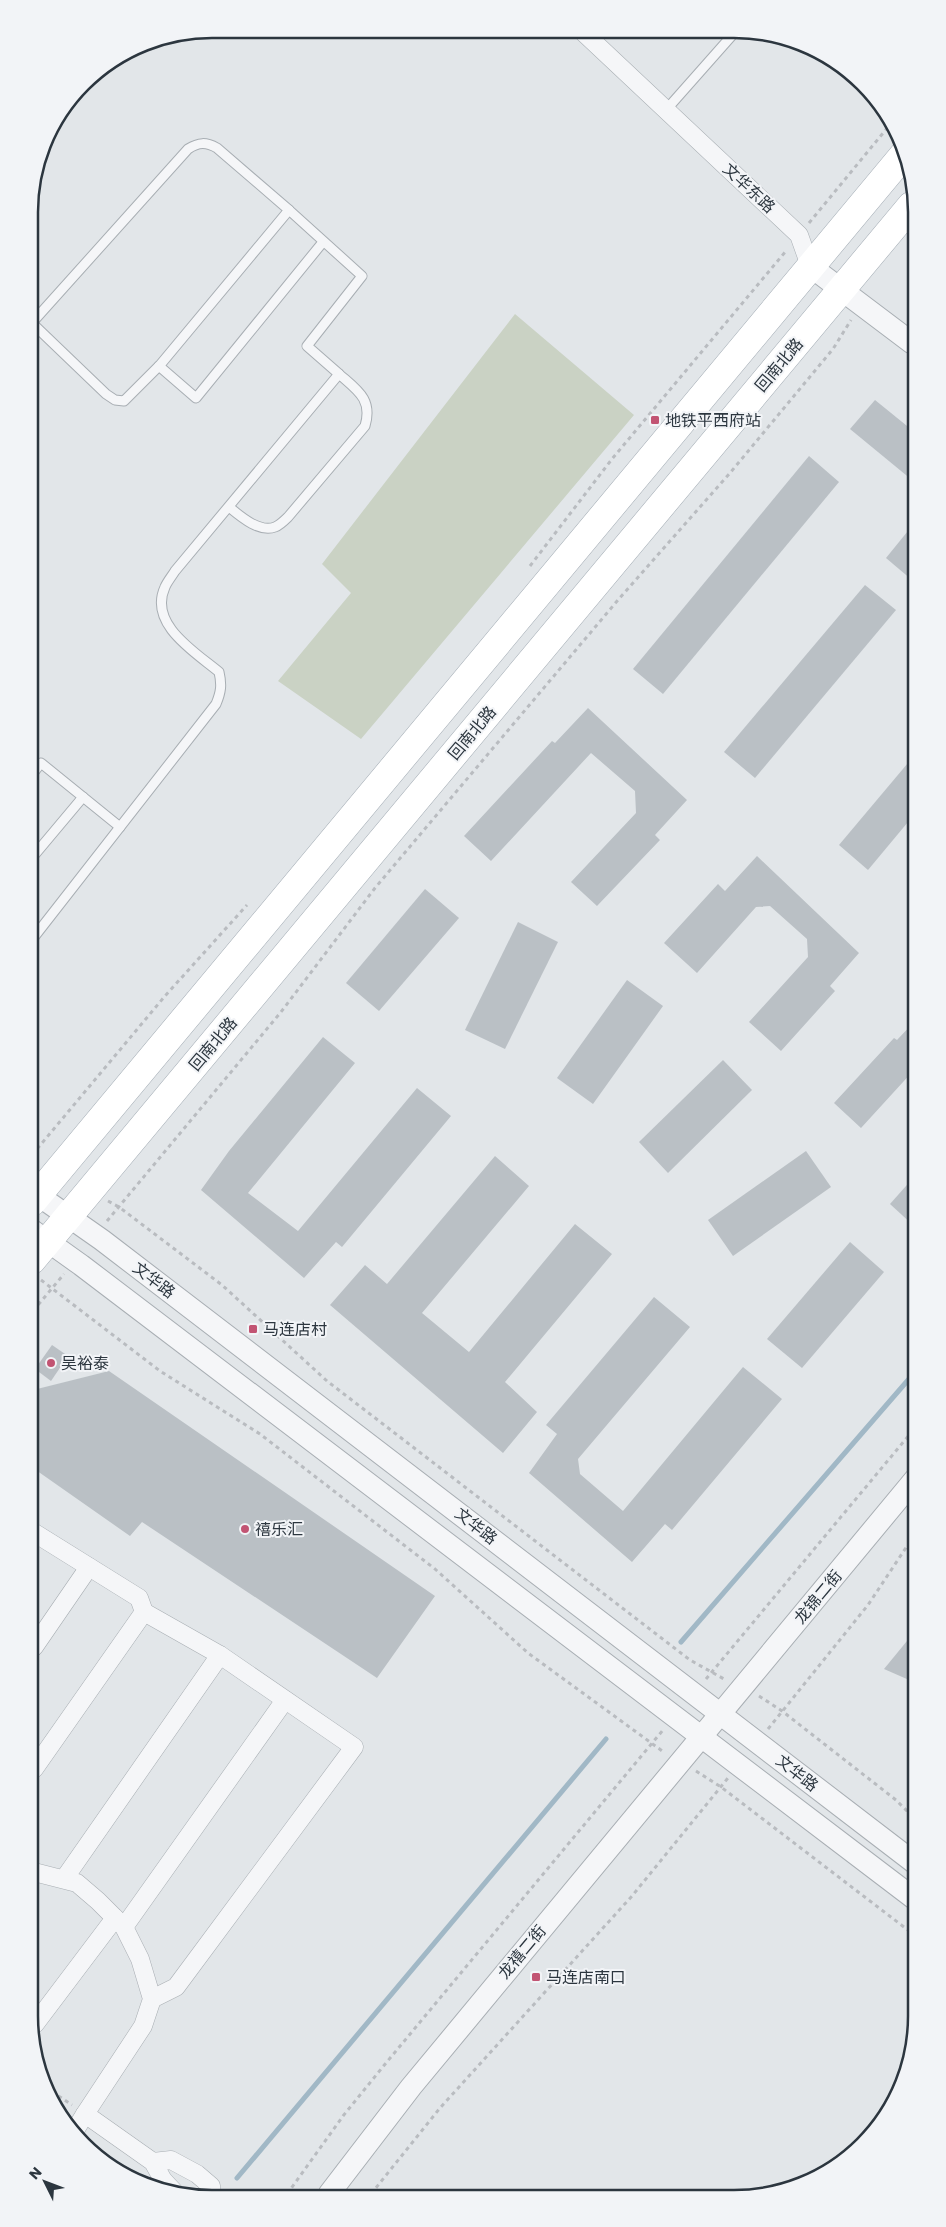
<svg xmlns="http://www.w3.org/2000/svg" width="946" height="2227" viewBox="0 0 946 2227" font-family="Poppins,'Noto Sans SC',sans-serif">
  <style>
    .green { fill: #cad2c4 }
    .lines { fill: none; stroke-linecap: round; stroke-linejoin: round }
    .stream { stroke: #a1b8c6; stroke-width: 5 }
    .building { fill: #bac0c5 }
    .service-casing { stroke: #a8aeb3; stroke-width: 11 }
    .minor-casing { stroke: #a8aeb3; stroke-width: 19 }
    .tertiary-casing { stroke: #a8aeb3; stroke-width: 23 }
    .primary-casing { stroke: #a3acb4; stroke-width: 29 }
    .path { stroke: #b9bcc0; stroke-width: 3; stroke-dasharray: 4 4; stroke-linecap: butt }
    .service { stroke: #f5f6f8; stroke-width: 9 }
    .minor { stroke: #f5f6f8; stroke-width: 18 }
    .tertiary { stroke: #f5f6f8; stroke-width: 21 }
    .primary { stroke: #fff; stroke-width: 28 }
    .poi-dot { fill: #c25473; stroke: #f2f4f7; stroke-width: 2 }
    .labels { text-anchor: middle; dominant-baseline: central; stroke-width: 4; stroke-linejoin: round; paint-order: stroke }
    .street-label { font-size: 16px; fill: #2c363f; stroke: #f2f4f7 }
    .poi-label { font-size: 16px; fill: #2c363f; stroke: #f2f4f7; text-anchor: start }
    .rim { fill: none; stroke: #2c363f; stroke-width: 2.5 }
  </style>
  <rect width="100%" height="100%" fill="#e2e6e9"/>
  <!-- green -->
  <path class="green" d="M515,314L634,415L361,739L278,681L351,593L322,564Z"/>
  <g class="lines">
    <!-- stream -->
    <g class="stream">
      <path d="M681,1642L915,1372"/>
      <path d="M237,2178L606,1739"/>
    </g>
  </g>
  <!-- building -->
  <g class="building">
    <path d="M875,400L912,430V480L850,429Z"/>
    <path d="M809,456L839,482L663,694L633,669Z"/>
    <path d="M912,526V580L886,558Z"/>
    <path d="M865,585L896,610L755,778L724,752Z"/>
    <path d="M588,708L687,800L655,835L660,840L597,906L571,882L636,813L635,791L591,753L491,861L464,836L552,741L555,743Z"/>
    <path d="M913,757V816L868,870L839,845Z"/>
    <path d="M757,856L859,953L830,986L835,991L781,1051L749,1022L808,957L807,939L770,906L756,907L697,973L664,943L718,884L725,891Z"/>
    <path d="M425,889L459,918L379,1011L346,983Z"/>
    <path d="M518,922L558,942L505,1049L465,1030Z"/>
    <path d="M627,980L663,1006L593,1104L557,1078Z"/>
    <path d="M914,1022V1070L861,1128L834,1103L894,1038L897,1040Z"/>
    <path d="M323,1037L355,1063L248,1193L298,1231L417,1088L451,1116L342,1247L336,1242L304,1278L201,1190L229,1151Z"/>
    <path d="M723,1060L752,1090L668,1173L639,1142Z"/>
    <path d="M806,1151L831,1187L733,1256L708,1220Z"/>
    <path d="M495,1156L529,1186L422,1313L469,1352L575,1224L612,1254L505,1382L537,1412L503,1453L330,1305L365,1265L387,1284Z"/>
    <path d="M914,1177V1226L890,1204Z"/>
    <path d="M850,1242L884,1272L802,1368L767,1339Z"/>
    <path d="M654,1297L690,1327L578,1459L580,1474L623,1511L743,1367L782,1399L672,1530L665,1524L632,1562L529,1473L557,1434L546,1425Z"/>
    <path d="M52,1345L68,1356L51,1381L35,1369Z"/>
    <path d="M109,1371L435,1596L377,1678L142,1522L130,1536L33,1468V1390Z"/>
    <path d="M916,1630V1683L884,1669Z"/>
  </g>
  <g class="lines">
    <defs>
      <g id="service">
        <path d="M666,110L735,32"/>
        <path d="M289,210L362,276L307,346L339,374"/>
        <path d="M30,325L188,149C199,142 206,142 217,148L289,210L160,365L124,401L115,400L106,394L32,323"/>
        <path d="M159,366L196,398L323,242"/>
        <path d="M31,776L41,763L120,827"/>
        <path d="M31,859L83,797"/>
        <path d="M31,941L216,704C221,692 222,685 219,672C195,652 148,624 165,587C167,582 172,576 175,571L339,374C357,390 373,399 365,426L288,517C285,520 280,525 275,527C259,533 240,516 229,507"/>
      </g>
      <g id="minor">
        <path d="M582,31L799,235L810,266"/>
        <path d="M33,1532L139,1598L144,1612L34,1769"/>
        <path d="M144,1612L220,1655L354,1747L176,1987L152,1999"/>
        <path d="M34,1647L89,1567"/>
        <path d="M34,1872L77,1883L98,1901L124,1927L140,1959L152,1999L143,2026L85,2114L153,2162L163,2180L177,2195"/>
        <path d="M64,1879L220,1655"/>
        <path d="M124,1927L285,1700"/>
        <path d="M35,2024L115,1918"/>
        <path d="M74,2132L85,2114"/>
        <path d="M153,2162L171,2160L197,2174L211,2186L212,2195"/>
      </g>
      <g id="tertiary">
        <path d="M810,266L912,343"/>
        <path d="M32,1191L102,1240L916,1864"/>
        <path d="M32,1230L81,1265L916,1900"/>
        <path d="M329,2194L411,2087L915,1479"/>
      </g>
      <g id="primary">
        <path d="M32,1202L906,152"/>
        <path d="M32,1260L911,206"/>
      </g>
    </defs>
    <!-- service casing -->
    <use href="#service" class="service-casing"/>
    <!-- minor casing -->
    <use href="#minor" class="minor-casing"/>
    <!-- tertiary casing -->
    <use href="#tertiary" class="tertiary-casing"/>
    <!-- primary casing -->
    <use href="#primary" class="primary-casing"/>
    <!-- path -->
    <g class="path">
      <path d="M809,223L893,121"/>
      <path d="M530,566L612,459L786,251"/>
      <path d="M32,1155L165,996L247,905"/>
      <path d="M108,1201L119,1207L222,1285L327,1381L690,1660L724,1679"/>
      <path d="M107,1221L281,1012L375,888L618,600L730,473L833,349L851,320"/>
      <path d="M41,1280L160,1371L260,1434L435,1569L528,1653L665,1753"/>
      <path d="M33,1311L64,1274"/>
      <path d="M706,1679L915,1428"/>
      <path d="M759,1696L782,1711L896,1800L916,1820"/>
      <path d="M768,1729L868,1605L915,1534"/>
      <path d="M696,1771L721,1787L917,1937"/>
      <path d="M45,2087L72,2105"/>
      <path d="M287,2194L343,2116L386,2063L663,1730"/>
      <path d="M371,2194L440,2108L632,1896L728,1778"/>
    </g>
    <!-- service -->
    <use href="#service" class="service"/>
    <!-- minor -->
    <use href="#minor" class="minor"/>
    <!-- tertiary -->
    <use href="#tertiary" class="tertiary"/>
    <!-- primary -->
    <use href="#primary" class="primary"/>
  </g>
  <!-- markers -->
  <g class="poi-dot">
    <rect x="650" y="415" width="10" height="10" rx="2.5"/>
    <rect x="248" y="1324" width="10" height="10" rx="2.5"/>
    <circle cx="51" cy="1363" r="5"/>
    <circle cx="245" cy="1529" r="5"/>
    <rect x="531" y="1972" width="10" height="10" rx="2.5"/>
  </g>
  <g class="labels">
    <!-- street labels -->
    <g class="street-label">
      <text transform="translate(749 188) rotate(43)">文华东路</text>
      <text transform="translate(779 365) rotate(-50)">回南北路</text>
      <text transform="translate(472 733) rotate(-50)">回南北路</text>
      <text transform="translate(213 1044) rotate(-50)">回南北路</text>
      <text transform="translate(154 1280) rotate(37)">文华路</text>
      <text transform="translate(476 1526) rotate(38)">文华路</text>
      <text transform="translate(818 1597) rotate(-50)">龙锦二街</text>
      <text transform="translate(797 1773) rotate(38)">文华路</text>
      <text transform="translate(522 1952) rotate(-50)">龙禧二街</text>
    </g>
    <!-- poi labels -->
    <g class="poi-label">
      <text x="665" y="420">地铁平西府站</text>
      <text x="263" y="1329">马连店村</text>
      <text x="61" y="1363">吴裕泰</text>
      <text x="255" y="1529">禧乐汇</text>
      <text x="546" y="1977">马连店南口</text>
    </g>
  </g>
  <!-- crop -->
  <path d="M0 0H946V2227H0ZM212 38H734A174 174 0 0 1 908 212V2016A174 174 0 0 1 734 2190H212A174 174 0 0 1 38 2016V212A174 174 0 0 1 212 38Z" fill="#f2f4f7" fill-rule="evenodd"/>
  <path class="rim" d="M212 38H734A174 174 0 0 1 908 212V2016A174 174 0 0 1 734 2190H212A174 174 0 0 1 38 2016V212A174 174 0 0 1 212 38Z"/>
  <!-- north arrow -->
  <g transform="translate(45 2182) rotate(312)" stroke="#f2f4f7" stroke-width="4" paint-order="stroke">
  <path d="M0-4L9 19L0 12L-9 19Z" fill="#2c363f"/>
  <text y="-8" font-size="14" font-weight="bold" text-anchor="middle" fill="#2c363f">N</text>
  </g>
</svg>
